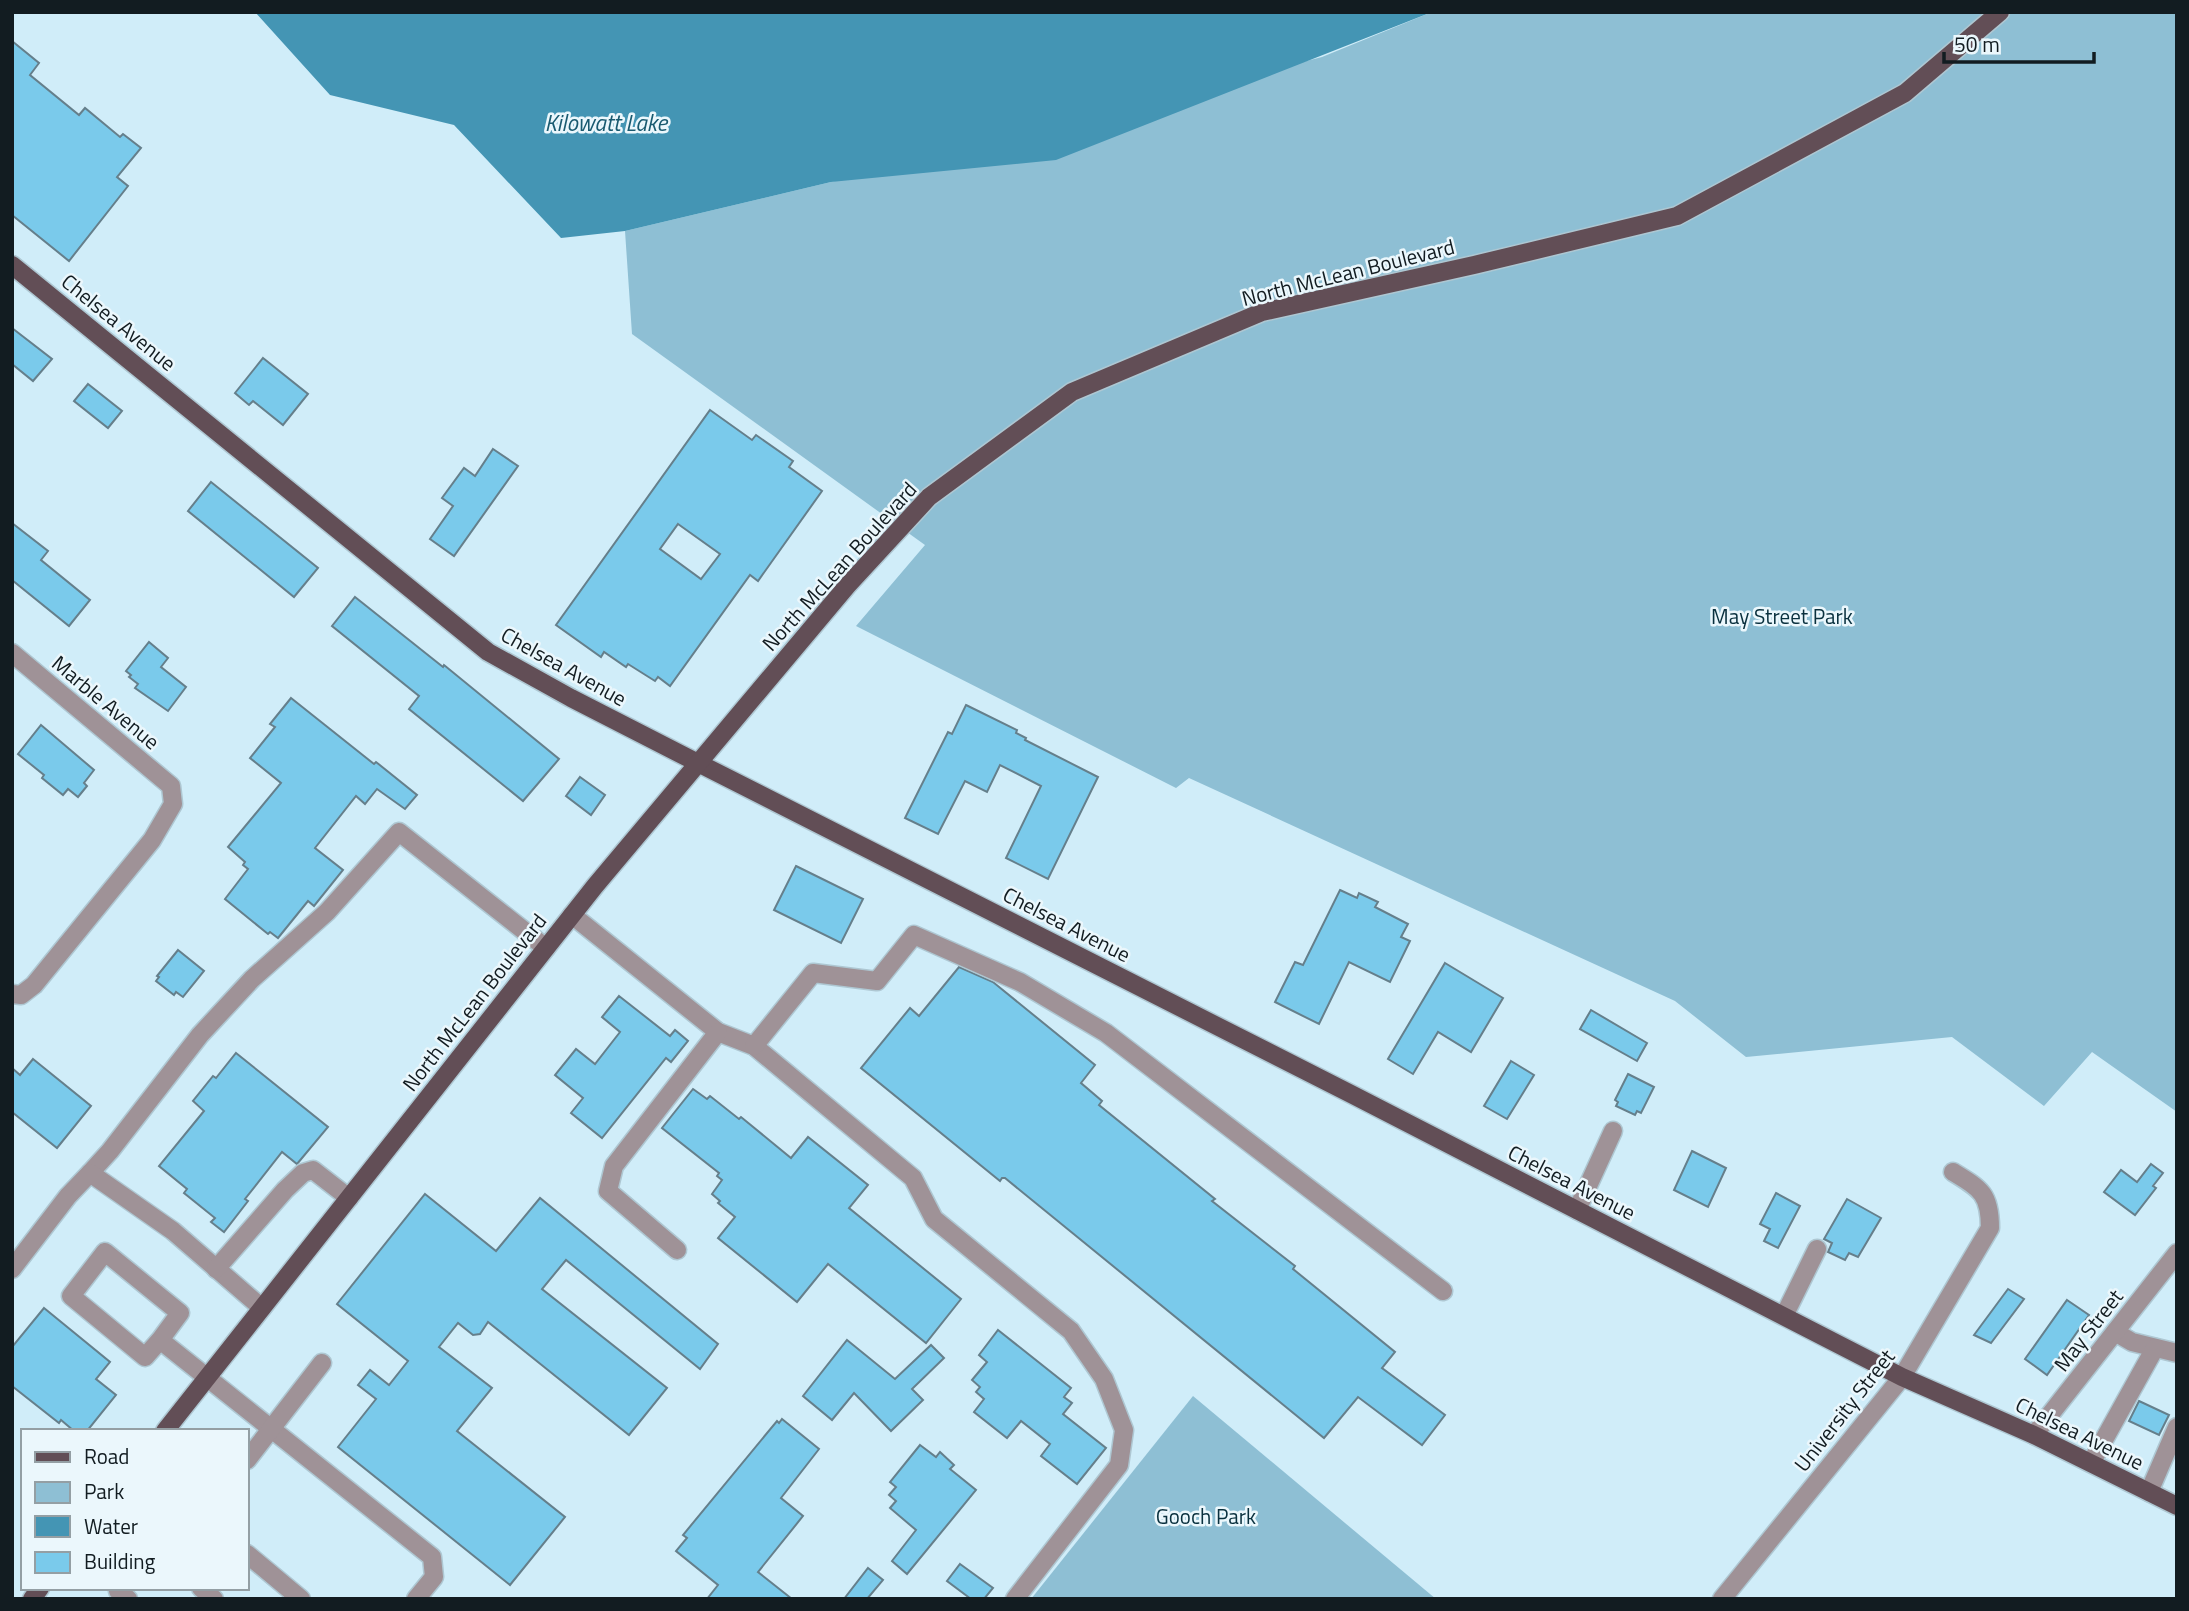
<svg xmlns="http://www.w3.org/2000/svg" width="2189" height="1611" viewBox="0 0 2189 1611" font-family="'Titillium Web',sans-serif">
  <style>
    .green { fill: #8ebfd4 }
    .water { fill: #4495b4 }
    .building { fill: #7acaeb; stroke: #657f8b; stroke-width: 2; fill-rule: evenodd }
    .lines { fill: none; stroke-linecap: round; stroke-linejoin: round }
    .minor-casing { stroke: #aec7d2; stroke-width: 21 }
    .major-casing { stroke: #aec7d2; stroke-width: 21 }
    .minor { stroke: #9f9297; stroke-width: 18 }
    .major { stroke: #624e56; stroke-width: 18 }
    .labels { text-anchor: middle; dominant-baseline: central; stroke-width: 5; stroke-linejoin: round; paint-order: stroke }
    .street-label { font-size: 21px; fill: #121c21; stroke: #ebf7fc }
    .park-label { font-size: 21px; fill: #09303e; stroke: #ebf7fc }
    .water-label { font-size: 23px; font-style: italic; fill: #195a70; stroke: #ebf7fc }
  </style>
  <rect width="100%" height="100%" fill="#d0edf9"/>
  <!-- green -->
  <g class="green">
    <path d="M1432,12H2177V1112L2092,1052L2044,1106L1952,1037L1746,1057L1675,1001L1189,778L1176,788L856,626L925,545L632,334L625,231L831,182L1322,57Z"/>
    <path d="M1193,1396L1436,1599H1031Z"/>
  </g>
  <!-- water -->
  <path class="water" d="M255,12H1432L1056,160L831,182L625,231L561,238L454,125L330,95Z"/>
  <!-- building -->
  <g class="building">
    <path d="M12,41L39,63L30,75L79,115L85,108L120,137L123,134L141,148L117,177L128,186L69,261L12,215Z"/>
    <path d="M12,328L52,359L33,381L12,364Z"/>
    <path d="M263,358L308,394L283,425L253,401L249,405L235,393Z"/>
    <path d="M88,384L122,411L108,428L74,401Z"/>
    <path d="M710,410L752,440L756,435L793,461L789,467L822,491L758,581L750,575L670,686L658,677L655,681L628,664L626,667L604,652L601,657L556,625ZM678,524L720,554L701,579L660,549Z"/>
    <path d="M493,449L518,466L454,556L430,539L453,506L442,498L464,468L475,476Z"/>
    <path d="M211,482L318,568L294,597L188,511Z"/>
    <path d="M12,523L48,551L41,560L90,600L69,626L12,580Z"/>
    <path d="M355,597L443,667L444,665L559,759L523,801L409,709L419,696L332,626Z"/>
    <path d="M149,642L168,658L161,667L186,687L168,711L135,688L138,684L129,677L131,675L126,671Z"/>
    <path d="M291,698L374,764L376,762L417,795L405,809L377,789L365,804L356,796L315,848L343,870L314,906L308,901L278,938L270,932L268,934L225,899L248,869L243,865L245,862L228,847L281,783L250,758L275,727L270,724Z"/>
    <path d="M966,705L1017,730L1016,733L1026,738L1025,740L1098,777L1048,879L1006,858L1041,786L1000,765L987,792L965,781L938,834L905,818L948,732L952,734Z"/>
    <path d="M41,725L94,770L84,783L87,786L78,797L68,789L63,795L42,778L44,775L18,754Z"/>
    <path d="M580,777L605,795L591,815L566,796Z"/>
    <path d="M796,866L863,899L841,943L774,910Z"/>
    <path d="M1340,890L1357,898L1359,893L1378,902L1375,907L1408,924L1401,937L1410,941L1390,982L1349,962L1319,1024L1275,1002L1295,962L1303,965Z"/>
    <path d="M178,950L204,971L183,997L176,992L174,995L156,981L159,977L157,976Z"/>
    <path d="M1445,963L1503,998L1471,1052L1438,1032L1413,1074L1388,1059Z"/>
    <path d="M959,967L993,982L1095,1065L1081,1083L1102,1101L1099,1105L1215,1199L1212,1201L1295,1266L1293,1269L1395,1352L1382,1368L1445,1415L1422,1445L1358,1397L1324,1438L1005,1178H1002L1000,1181L861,1068L910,1008L919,1016Z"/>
    <path d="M619,996L670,1036L675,1030L688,1041L671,1062L666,1058L602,1138L571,1113L583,1098L555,1075L576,1049L595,1064L620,1032L602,1017Z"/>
    <path d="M1591,1010L1647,1043L1637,1061L1580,1029Z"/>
    <path d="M236,1053L328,1127L297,1164L282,1152L245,1199L248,1201L224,1232L211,1222L215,1218L184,1193L187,1189L159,1166L204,1111L193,1101L213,1076L216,1078Z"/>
    <path d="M33,1059L91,1106L57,1148L12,1112V1068L20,1075Z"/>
    <path d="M1511,1061L1534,1075L1507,1119L1484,1106Z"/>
    <path d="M1628,1074L1654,1087L1641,1113L1637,1111L1635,1115L1616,1106L1618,1102L1615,1100Z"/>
    <path d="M693,1089L707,1099L710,1096L739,1119L741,1117L791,1158L808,1137L868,1185L849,1208L961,1299L926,1343L828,1264L797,1302L718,1238L735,1217L718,1203L720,1201L712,1194L722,1180L717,1176L719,1173L662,1128Z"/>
    <path d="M1692,1151L1726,1168L1708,1207L1674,1190Z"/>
    <path d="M2151,1164L2163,1173L2153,1186L2156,1188L2135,1215L2104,1192L2121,1170L2137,1182Z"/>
    <path d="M1776,1193L1800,1206L1778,1248L1764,1241L1770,1229L1760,1224Z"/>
    <path d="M425,1194L496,1251L540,1198L718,1344L700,1369L566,1260L542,1289L667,1388L629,1435L488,1322L480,1334L473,1335L458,1323L439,1347L492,1388L457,1431L565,1517L510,1585L338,1447L376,1399L358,1385L370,1370L389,1385L408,1361L337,1304Z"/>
    <path d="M1847,1199L1881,1218L1858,1257L1849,1253L1845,1260L1828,1252L1832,1243L1824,1239Z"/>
    <path d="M2008,1289L2024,1299L1991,1343L1974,1335Z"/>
    <path d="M2067,1300L2089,1315L2047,1375L2025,1359Z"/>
    <path d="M44,1308L110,1362L96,1379L116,1395L87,1431H74L61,1420L59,1423L12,1386V1347Z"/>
    <path d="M998,1330L1071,1388L1064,1397L1072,1403L1063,1414L1106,1448L1077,1484L1041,1456L1050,1444L1021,1421L1007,1438L974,1412L984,1399L976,1392L980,1387L972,1380L987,1362L979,1355Z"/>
    <path d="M847,1340L895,1379L931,1345L944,1358L912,1389L923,1400L891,1431L854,1393L832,1420L803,1396Z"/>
    <path d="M2139,1401L2169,1415L2159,1435L2129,1421Z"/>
    <path d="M782,1419L819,1449L781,1498L803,1516L758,1572L792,1599H707L718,1585L676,1551L687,1538L683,1535L777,1421L779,1423Z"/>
    <path d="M920,1445L936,1457L940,1452L954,1465L950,1469L976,1490L907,1574L892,1561L916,1530L890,1508L896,1501L889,1495L896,1487L890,1482Z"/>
    <path d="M960,1564L993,1588L984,1599H971L947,1581Z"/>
    <path d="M868,1568L883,1580L867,1599H844Z"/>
  </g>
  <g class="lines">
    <defs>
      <g id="minor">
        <path d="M12,653L171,786L173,804L152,840L34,985L21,995L12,994"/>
        <path d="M572,915L718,1032L754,1046L913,1178L934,1219L1071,1331L1104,1379L1124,1430L1119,1465L1015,1599"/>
        <path d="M754,1046L813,973L877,981L914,935L1020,982L1106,1033L1443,1291"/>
        <path d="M90,1173L110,1151L200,1035L252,979L327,912L399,832L546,948"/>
        <path d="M1577,1210L1613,1131"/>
        <path d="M677,1250L608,1191L614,1166L718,1032"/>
        <path d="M12,1269L68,1196L90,1173L173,1231L262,1308"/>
        <path d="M216,1269L285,1190L303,1173L313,1170L349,1198"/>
        <path d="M1784,1316L1817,1249"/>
        <path d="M2115,1332L2132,1342L2177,1353"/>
        <path d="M160,1340L145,1357L71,1296L105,1252L180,1313L160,1340L432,1557L434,1577L416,1599"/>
        <path d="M2034,1435L2177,1253"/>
        <path d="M247,1460L322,1363"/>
        <path d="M2091,1463L2155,1348"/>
        <path d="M2149,1492L2177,1427"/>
        <path d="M247,1554L301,1599"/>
        <path d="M201,1588L214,1599"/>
        <path d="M118,1591L128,1599"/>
        <path d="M1722,1599L1902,1377L1990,1228C1990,1194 1981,1189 1953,1172"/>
      </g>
      <g id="major">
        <path d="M12,265L488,652L571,698L698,763L1353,1095L1902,1377L2034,1435L2177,1506"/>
        <path d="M165,1431L595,886L847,586L929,497L1072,392L1262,312L1474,265L1677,216L1905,93L2000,12"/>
        <path d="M32,1599L40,1588"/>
      </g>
    </defs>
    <!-- minor casing -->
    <use href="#minor" class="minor-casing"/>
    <!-- major casing -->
    <use href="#major" class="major-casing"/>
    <!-- minor -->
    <use href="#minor" class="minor"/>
    <!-- major -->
    <use href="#major" class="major"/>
  </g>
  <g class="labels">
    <!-- street labels -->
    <g class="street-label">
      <text transform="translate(1348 272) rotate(-14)">North McLean Boulevard</text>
      <text transform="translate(119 322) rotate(39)">Chelsea Avenue</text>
      <text transform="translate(839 566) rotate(-48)">North McLean Boulevard</text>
      <text transform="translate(564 666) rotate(29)">Chelsea Avenue</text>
      <text transform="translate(106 702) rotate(40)">Marble Avenue</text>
      <text transform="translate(1067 924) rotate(27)">Chelsea Avenue</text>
      <text transform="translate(474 1002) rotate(-52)">North McLean Boulevard</text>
      <text transform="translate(1572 1182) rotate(27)">Chelsea Avenue</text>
      <text transform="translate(2088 1330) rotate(-52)">May Street</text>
      <text transform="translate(1844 1410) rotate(-52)">University Street</text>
      <text transform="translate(2080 1433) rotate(26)">Chelsea Avenue</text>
    </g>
    <!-- park labels -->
    <g class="park-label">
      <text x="1782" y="616">May Street Park</text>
      <text x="1206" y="1516">Gooch Park</text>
    </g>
    <!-- water labels -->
    <g class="water-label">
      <text x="606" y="122">Kilowatt Lake</text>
    </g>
  </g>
  <!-- border -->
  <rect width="2189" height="1611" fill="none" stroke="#121c21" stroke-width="28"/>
  <!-- legend -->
  <rect x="21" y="1429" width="228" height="161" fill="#ebf7fc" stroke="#949fa4" stroke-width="2"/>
  <rect x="35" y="1452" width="35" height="10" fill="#624e56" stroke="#949fa4" stroke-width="2"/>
  <text x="84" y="1464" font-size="21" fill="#121c21">Road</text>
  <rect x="35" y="1482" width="35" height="21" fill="#8ebfd4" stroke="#949fa4" stroke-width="2"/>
  <text x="84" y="1499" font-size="21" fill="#121c21">Park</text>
  <rect x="35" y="1516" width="35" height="21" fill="#4495b4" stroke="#949fa4" stroke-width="2"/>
  <text x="84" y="1534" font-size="21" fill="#121c21">Water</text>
  <rect x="35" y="1552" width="35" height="21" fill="#7acaeb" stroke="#949fa4" stroke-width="2"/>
  <text x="84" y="1569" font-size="21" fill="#121c21">Building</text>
  <!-- scale -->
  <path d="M1944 52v10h150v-10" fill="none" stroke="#121c21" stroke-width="3.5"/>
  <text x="1954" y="52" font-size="21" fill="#121c21" stroke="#ebf7fc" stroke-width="5" paint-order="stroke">50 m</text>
</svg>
